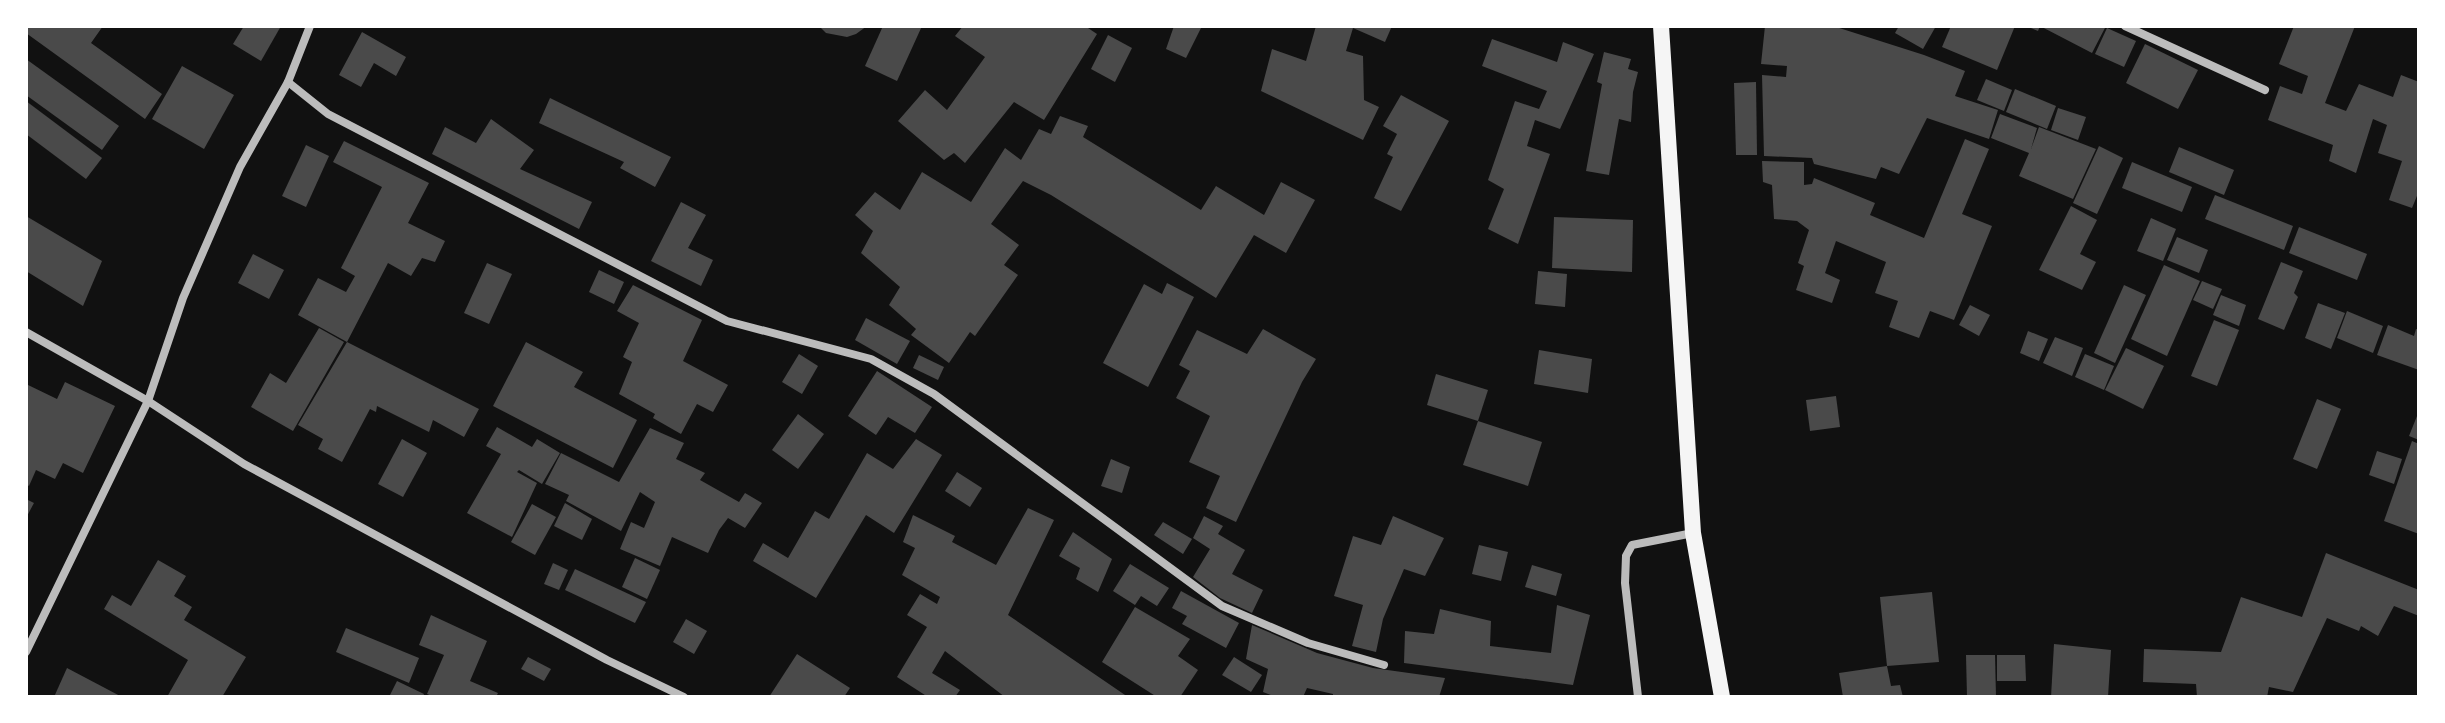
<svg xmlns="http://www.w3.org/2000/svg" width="2445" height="723" viewBox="0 0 2445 723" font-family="Signika,sans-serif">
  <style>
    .building { fill: #4a4a4a }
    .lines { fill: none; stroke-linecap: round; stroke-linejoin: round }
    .minor { stroke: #bcbcbc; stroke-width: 8 }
    .secondary { stroke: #f5f5f5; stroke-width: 16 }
  </style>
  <rect width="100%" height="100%" fill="#111"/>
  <!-- building -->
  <g class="building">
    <path d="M26,26H103L91,43L162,94L145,119L26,33Z"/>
    <path d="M244,26H281L261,61L233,44Z"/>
    <path d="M819,26H867L856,34L847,37L826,33Z"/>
    <path d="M883,26H922L897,81L865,66Z"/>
    <path d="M963,26H1085L1097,34L1044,120L1014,102L965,163L954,153L944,160L898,121L925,90L947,110L985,57L955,36Z"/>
    <path d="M1174,26H1202L1186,58L1166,49Z"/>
    <path d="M1316,26H1392L1385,42L1353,28L1346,51L1363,56L1364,100L1379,107L1363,140L1261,91L1272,49L1306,61Z"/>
    <path d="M1765,26H1833L1924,55L1965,71L1955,96L1998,110L1989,139L1927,118L1899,174L1881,167L1876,179L1814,164L1812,158L1764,156L1762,75L1786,77L1787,66L1761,64Z"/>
    <path d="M1899,26H1936L1923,49L1895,33Z"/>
    <path d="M1951,26H2015L1997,70L1942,47Z"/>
    <path d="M2026,26H2106L2092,53L2040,26L2038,31Z"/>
    <path d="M2294,26H2355L2325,103L2346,111L2359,84L2393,97L2401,75L2419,82V191L2412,208L2389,200L2402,161L2378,153L2387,125L2373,119L2356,173L2329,161L2333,145L2268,120L2280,86L2302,94L2308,76L2279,64Z"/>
    <path d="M2107,28L2136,41L2124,67L2095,54Z"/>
    <path d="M362,32L406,57L396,76L374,63L361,87L339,75Z"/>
    <path d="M1108,35L1132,48L1115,82L1091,69Z"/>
    <path d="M1492,39L1557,62L1563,42L1594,54L1560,129L1535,120L1527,146L1550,154L1518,244L1488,229L1504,189L1488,180L1515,101L1539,109L1547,91L1482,66Z"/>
    <path d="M2145,44L2198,70L2178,109L2126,83Z"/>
    <path d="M1604,52L1631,59L1628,69L1638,72L1633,92L1631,122L1619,119L1609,175L1586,171L1602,84L1597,82Z"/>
    <path d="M26,59L119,126L102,150L26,95Z"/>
    <path d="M182,66L234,95L204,149L152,119Z"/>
    <path d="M1986,79L2012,90L2004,111L1977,100Z"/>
    <path d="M1756,82L1757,155H1736L1734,83Z"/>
    <path d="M2015,89L2056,106L2047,129L2006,112Z"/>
    <path d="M1401,95L1449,121L1401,211L1374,198L1393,157L1387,154L1397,134L1383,126Z"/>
    <path d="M550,98L671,157L655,187L620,168L624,162L539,123Z"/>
    <path d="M26,101L102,158L86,179L26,134Z"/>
    <path d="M2058,108L2086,117L2078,140L2051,130Z"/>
    <path d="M2000,114L2037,128L2031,149L2039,127L2096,149L2073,199L2019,176L2029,153L1991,138Z"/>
    <path d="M1060,116L1088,126L1083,137L1201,210L1216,186L1264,215L1281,182L1315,200L1286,253L1254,235L1216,298L1051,195L1023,181L991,224L1019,245L1004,265L1018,275L975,336L970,332L949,363L911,335L916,329L889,305L900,287L861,253L873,231L855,215L875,192L900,210L922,172L971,202L1005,148L1021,160L1039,129L1051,134Z"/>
    <path d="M491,119L534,150L520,169L592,202L579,229L432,154L445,127L476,143Z"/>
    <path d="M1965,139L1989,149L1962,214L1992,226L1954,320L1930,311L1919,338L1889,327L1898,301L1875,293L1886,262L1836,241L1825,273L1840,280L1832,303L1796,290L1804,266L1798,263L1809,230L1797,221L1774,219L1772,185L1763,182L1762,161L1804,162V185L1812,184L1814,178L1875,203L1870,215L1924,238Z"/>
    <path d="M344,141L429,183L408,223L445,241L435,262L422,258L411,276L388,263L347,342L479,409L464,437L433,420L429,432L377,406L376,412L370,409L342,462L318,449L323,439L298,425L347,342L298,315L318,278L346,292L355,276L341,268L382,187L333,162Z"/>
    <path d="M306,145L329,156L306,207L282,196Z"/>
    <path d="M2099,146L2123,158L2097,214L2073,203Z"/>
    <path d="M2179,147L2234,170L2224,195L2169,172Z"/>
    <path d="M2132,162L2192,187L2182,212L2122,188Z"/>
    <path d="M2215,195L2293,226L2284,250L2205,219Z"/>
    <path d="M681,202L706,215L688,248L713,260L701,286L651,261Z"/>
    <path d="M2071,206L2097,220L2080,254L2096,262L2082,290L2039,270Z"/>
    <path d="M26,216L102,261L83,306L26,271Z"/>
    <path d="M1554,217L1633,220L1632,272L1552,268Z"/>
    <path d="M2151,218L2176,229L2163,261L2137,251Z"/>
    <path d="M2299,227L2367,254L2357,280L2289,253Z"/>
    <path d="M2177,237L2208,250L2199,273L2167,260Z"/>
    <path d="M253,254L284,270L269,299L238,283Z"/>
    <path d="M2281,262L2303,271L2294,293L2298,297L2284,330L2258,319Z"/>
    <path d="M487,263L512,274L489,324L464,313Z"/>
    <path d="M2164,265L2200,281L2167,356L2131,339Z"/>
    <path d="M599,270L624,282L614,304L589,292Z"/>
    <path d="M1538,271L1567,274L1565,307L1535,304Z"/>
    <path d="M2202,281L2222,289L2213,309L2193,300Z"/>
    <path d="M1167,283L1194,297L1148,387L1103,363L1144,284L1162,294Z"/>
    <path d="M633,285L702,320L683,361L728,385L713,412L697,404L681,434L653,418L655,414L619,394L632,362L623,357L639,323L617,311Z"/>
    <path d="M2124,285L2146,295L2115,363L2094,353Z"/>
    <path d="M2221,295L2246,305L2239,326L2213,315Z"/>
    <path d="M2318,303L2345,313L2331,349L2305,338Z"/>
    <path d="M1970,305L1990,315L1979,336L1959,325Z"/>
    <path d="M2347,311L2383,326L2373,353L2337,338Z"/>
    <path d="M866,318L910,341L897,364L855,340Z"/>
    <path d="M2214,320L2239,330L2217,386L2191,376Z"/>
    <path d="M2388,325L2414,336L2416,329L2419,330V370L2377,355Z"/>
    <path d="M319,328L344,342L293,431L251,407L270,373L286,383Z"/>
    <path d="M1263,329L1316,359L1302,382L1236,522L1206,508L1220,476L1189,462L1210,416L1176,398L1190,371L1179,365L1197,330L1247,354Z"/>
    <path d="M2028,331L2048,339L2039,361L2020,353Z"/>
    <path d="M2055,337L2083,348L2072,376L2043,363Z"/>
    <path d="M526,342L583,372L574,387L637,420L613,468L493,406Z"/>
    <path d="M2126,348L2164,366L2143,409L2105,390Z"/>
    <path d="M1539,350L1592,359L1588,393L1534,384Z"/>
    <path d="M799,354L818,366L802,394L782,382Z"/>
    <path d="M2085,354L2114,366L2104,390L2075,377Z"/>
    <path d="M919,355L944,367L938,380L913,368Z"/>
    <path d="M877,371L932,407L915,433L888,417L876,435L848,416Z"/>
    <path d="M1436,374L1488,390L1478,421L1427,405Z"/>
    <path d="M65,382L115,406L83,473L63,463L55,479L36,470L29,486L26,484V384L57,399Z"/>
    <path d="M1836,396L1840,427L1810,431L1806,400Z"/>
    <path d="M2317,399L2341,409L2317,469L2293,459Z"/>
    <path d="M2419,411V440L2409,436Z"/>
    <path d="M798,414L824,434L798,469L772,450Z"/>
    <path d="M1478,421L1542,442L1528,486L1463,465Z"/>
    <path d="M497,427L532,447L537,439L560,453L542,484L519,470L517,472L537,483L512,537L467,513L501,454L486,446Z"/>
    <path d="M650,428L684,443L676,459L705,473L700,480L739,502L745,493L762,503L745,528L728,518L719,530L708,553L672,537L660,566L620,549L631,522L644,528L655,502L640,492L621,531L566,501L569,495L545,484L561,453L619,482Z"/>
    <path d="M402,439L427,453L403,497L378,484Z"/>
    <path d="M916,439L942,455L894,533L866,515L816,598L753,561L763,543L788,558L815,511L829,519L867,453L893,469Z"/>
    <path d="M2412,441L2419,444V534L2384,521Z"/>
    <path d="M2377,451L2402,459L2394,484L2369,475Z"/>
    <path d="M1111,459L1130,467L1122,493L1101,486Z"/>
    <path d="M957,472L982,488L970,507L945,491Z"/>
    <path d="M26,499L34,503L26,518Z"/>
    <path d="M565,503L592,519L582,540L554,526Z"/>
    <path d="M532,504L556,517L535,555L511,542Z"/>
    <path d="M1028,508L1054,520L1008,615L1128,697H1005L945,651L932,673L960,690L955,697H928L897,677L927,627L907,615L920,594L937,604L940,597L902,575L915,548L903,542L913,515L955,536L952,542L996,565Z"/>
    <path d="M1204,516L1223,526L1218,534L1245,550L1232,574L1263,590L1252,613L1220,598L1193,577L1210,549L1193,538Z"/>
    <path d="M1393,516L1444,538L1425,576L1404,569L1383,619L1376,652L1352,646L1363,605L1334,596L1353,536L1381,545Z"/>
    <path d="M1163,522L1192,539L1183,554L1154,535Z"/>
    <path d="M1073,532L1112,559L1098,592L1076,579L1080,568L1059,556Z"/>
    <path d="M1479,545L1508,552L1501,581L1472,574Z"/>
    <path d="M2326,553L2419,590V616L2394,606L2378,636L2361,626L2359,631L2327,618L2293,692L2269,687L2267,697H2197L2196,684L2143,682L2144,649L2221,652L2241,597L2302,617Z"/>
    <path d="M635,558L660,570L647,599L622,587Z"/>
    <path d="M158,560L186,576L174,596L192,607L184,620L246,657L222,697H167L188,660L104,609L112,595L131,606Z"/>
    <path d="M553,563L568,570L559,590L544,584Z"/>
    <path d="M1130,564L1169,588L1157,606L1141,596L1135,605L1113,591Z"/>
    <path d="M1532,565L1562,574L1556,596L1525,587Z"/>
    <path d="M575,569L646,602L635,623L565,590Z"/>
    <path d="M1181,591L1239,623L1226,648L1182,624L1187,616L1172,608Z"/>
    <path d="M1932,592L1939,662L1887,666L1880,597Z"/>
    <path d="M1557,605L1590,615L1573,685L1404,663L1405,631L1434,634L1440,609L1491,621L1490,646L1551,653Z"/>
    <path d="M1135,607L1190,639L1178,656L1198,670L1180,697H1157L1102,662Z"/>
    <path d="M431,615L487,641L470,681L498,693L496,697H434L427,694L444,655L419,645Z"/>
    <path d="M686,619L707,631L694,654L673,642Z"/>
    <path d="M1252,625L1317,653L1373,668L1445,678L1439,697H1333V694L1307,688L1303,697H1276L1263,692L1268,669L1246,659Z"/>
    <path d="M346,628L419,658L409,683L336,652Z"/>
    <path d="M2054,644L2111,650L2108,697H2051Z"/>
    <path d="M797,654L850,688L844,697H769Z"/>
    <path d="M1966,655H1995L1996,697H1967Z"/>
    <path d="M1997,655H2025L2026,681H1997Z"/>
    <path d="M528,657L551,669L544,681L521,669Z"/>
    <path d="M1234,657L1262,675L1251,692L1222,675Z"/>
    <path d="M1887,666L1891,686L1900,685L1903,697H1843L1839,673Z"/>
    <path d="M67,668L122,697H54Z"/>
    <path d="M397,681L424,694L423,697H389Z"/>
  </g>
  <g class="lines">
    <!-- minor -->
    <g class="minor">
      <path d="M2125,26L2265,90"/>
      <path d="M288,82L328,114L727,321L871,359L934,394L1222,606L1308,643L1384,665"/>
      <path d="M26,332L148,401L244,464L607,660L684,697"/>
      <path d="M26,652L148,401L183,298L240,167L288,82L310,26"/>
      <path d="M1638,697L1625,583L1626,556L1632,545L1693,533"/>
    </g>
    <!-- secondary -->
    <path class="secondary" d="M1661,26L1693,533L1722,697"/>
  </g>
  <!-- border -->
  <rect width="2445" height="723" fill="none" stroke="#ffffff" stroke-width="56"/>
</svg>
